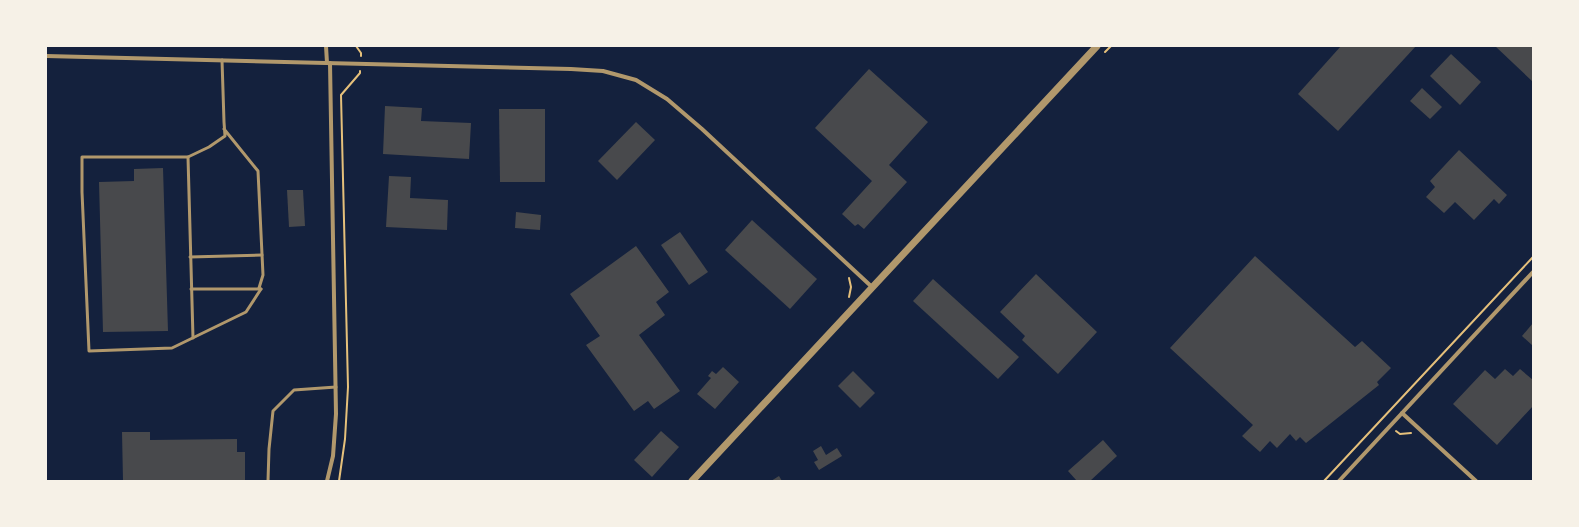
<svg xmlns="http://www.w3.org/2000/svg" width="1579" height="527" viewBox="0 0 1579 527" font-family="Lora,serif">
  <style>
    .building { fill: #48494c }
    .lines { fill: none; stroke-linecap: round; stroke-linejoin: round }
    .path { stroke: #e5c07b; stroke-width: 2 }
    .service { stroke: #b1986c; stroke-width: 3 }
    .minor { stroke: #b1986c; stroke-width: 4 }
    .tertiary { stroke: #b1986c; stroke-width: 7 }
  </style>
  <rect width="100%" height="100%" fill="#14213d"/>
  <!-- building -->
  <g class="building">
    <path d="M1341,46H1416L1338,131L1298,94Z"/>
    <path d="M1495,46H1533V82Z"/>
    <path d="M1451,54L1481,82L1460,105L1430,76Z"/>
    <path d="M869,69L928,122L889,165L907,182L864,229L858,224L855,226L842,214L872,181L815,128Z"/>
    <path d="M1422,88L1442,107L1430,119L1410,101Z"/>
    <path d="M385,106L422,108L421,121L471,123L469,159L383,154Z"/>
    <path d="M499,109H545V182H500Z"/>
    <path d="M636,122L655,140L617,180L598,161Z"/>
    <path d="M1459,150L1507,195L1499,204L1494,199L1474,220L1455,202L1444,213L1426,197L1435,187L1430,181Z"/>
    <path d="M163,168L168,331L103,332L99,182L134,181V169Z"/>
    <path d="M389,176L411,177L410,198L448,200L447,230L386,227Z"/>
    <path d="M287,190H303L305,226L289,227Z"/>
    <path d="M516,212L541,215L540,230L515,228Z"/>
    <path d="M752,220L817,279L790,309L725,250Z"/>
    <path d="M680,232L708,272L689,285L661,245Z"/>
    <path d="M636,246L669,292L656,302L665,315L639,335L680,391L654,409L648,401L634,411L586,345L600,336L570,294Z"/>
    <path d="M1255,256L1355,347L1362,341L1391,368L1377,382L1379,385L1306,443L1300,437L1296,441L1290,434L1277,448L1270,441L1260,452L1242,436L1253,425L1170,348Z"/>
    <path d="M1036,274L1097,332L1058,374L1022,340L1025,336L1000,312Z"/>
    <path d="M933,279L1019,357L998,379L913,301Z"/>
    <path d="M1533,323V346L1522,336Z"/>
    <path d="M723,367L739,382L715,409L697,394L711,378L708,376L712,371L716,374Z"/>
    <path d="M1505,369L1513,376L1520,369L1533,380V406L1497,445L1453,404L1485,370L1495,379Z"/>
    <path d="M853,371L875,393L860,408L838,386Z"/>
    <path d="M661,431L679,447L652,477L634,460Z"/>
    <path d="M122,432H150V440L237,439V452H245V481H123Z"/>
    <path d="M1103,440L1117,456L1090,481H1077L1068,471Z"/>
    <path d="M821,446L826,455L837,448L842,456L819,470L814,462L818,460L813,451Z"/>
    <path d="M779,476L782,481H771Z"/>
  </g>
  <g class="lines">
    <!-- path -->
    <g class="path">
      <path d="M356,46L361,53V56"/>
      <path d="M1105,52L1111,46"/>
      <path d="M849,297L851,287L849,278"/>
      <path d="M1396,431L1400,434L1411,433"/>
      <path d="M339,481L345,439L348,387L341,95L360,73V71"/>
      <path d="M1324,481L1533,257"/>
    </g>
    <!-- service -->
    <g class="service">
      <path d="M222,60L224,122L225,136L209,147L188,157H82V192L89,351L172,348L246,312L261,289L259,288L263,275L258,171L224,129"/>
      <path d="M188,157L193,338"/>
      <path d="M190,257L262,255"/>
      <path d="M191,289H261"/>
      <path d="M268,481L269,449L273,411L294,390L336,387"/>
    </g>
    <!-- minor -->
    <g class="minor">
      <path d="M326,46L327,63"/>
      <path d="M46,56L571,69L603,71L636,80L667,99L702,129L872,287"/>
      <path d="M1402,413L1476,481"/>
      <path d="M327,481L333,456L336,414L330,63"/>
      <path d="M1339,481L1533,272"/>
    </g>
    <!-- tertiary -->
    <path class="tertiary" d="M692,481L1097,46"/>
  </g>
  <!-- border -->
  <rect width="1579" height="527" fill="none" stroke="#f6f1e7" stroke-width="94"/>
</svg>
